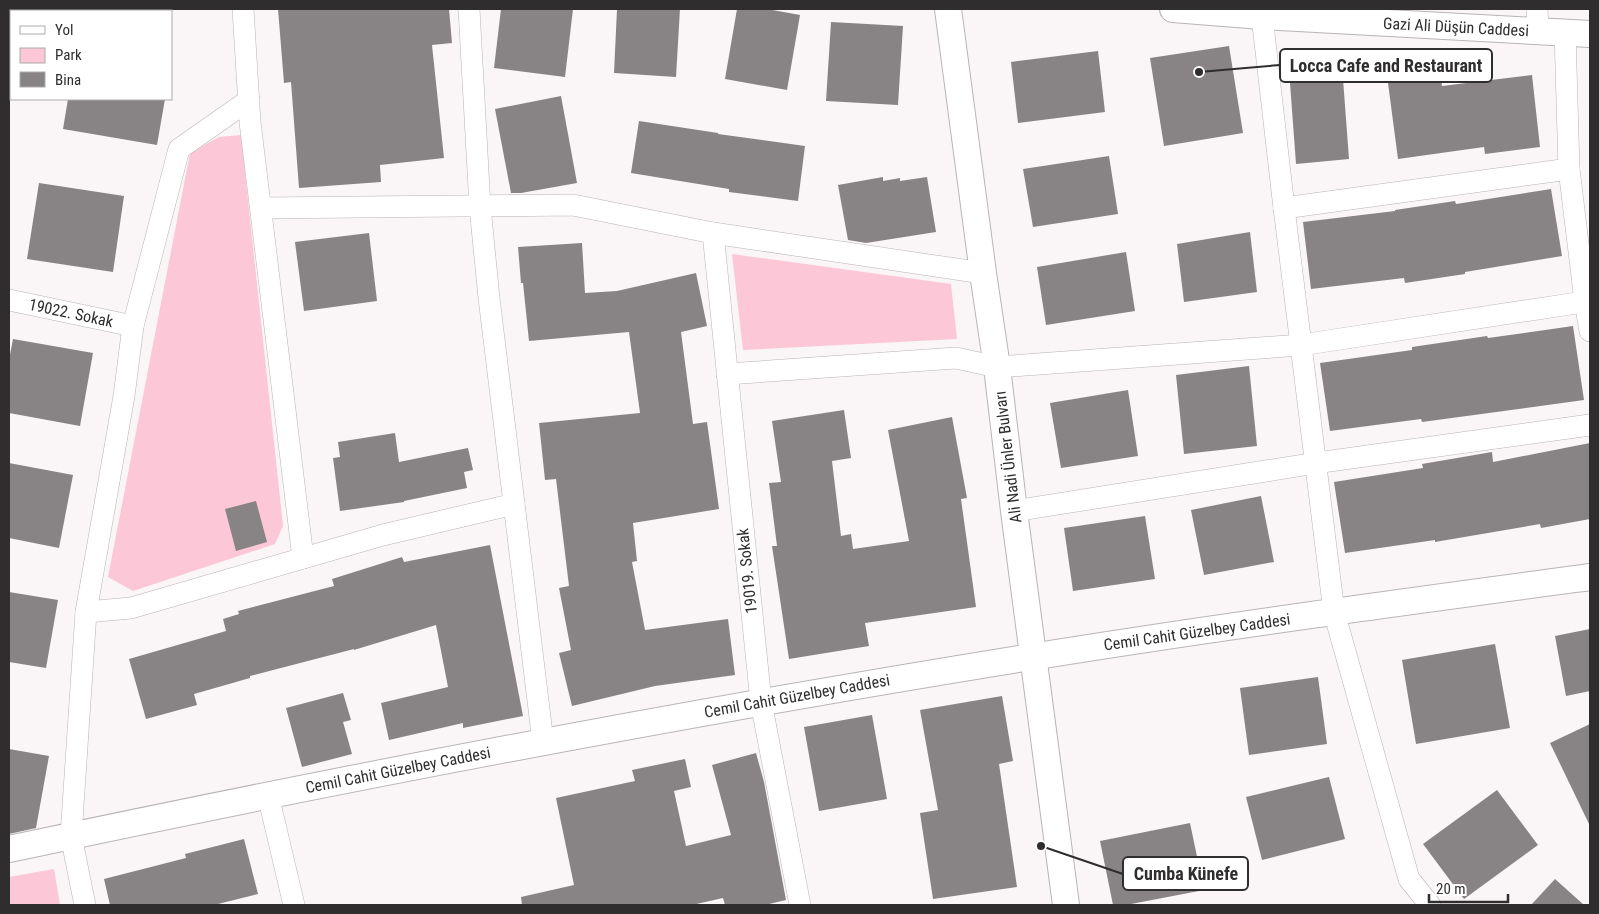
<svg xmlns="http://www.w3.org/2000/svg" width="1599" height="914" viewBox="0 0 1599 914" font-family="'Roboto Condensed',sans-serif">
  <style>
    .green { fill: #fcc7d7 }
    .building { fill: #888485 }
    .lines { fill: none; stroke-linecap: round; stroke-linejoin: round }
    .minor-casing { stroke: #b9b4b5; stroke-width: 22 }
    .tertiary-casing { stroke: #b9b4b5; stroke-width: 28 }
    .minor { stroke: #fff; stroke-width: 21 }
    .tertiary { stroke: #fff; stroke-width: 26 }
    .labels { text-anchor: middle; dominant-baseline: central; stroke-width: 4.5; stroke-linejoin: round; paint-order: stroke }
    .street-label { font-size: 16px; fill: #2f2d2e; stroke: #fff }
    .leader { fill: none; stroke: #2f2d2e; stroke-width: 2 }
    .callout-dot { fill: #2f2d2e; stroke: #fff; stroke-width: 2 }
    .callout { fill: #fff; stroke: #2f2d2e; stroke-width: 2 }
    .callout-label { font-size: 18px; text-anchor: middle; font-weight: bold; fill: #2f2d2e }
  </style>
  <rect width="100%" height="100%" fill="#faf5f6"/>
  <!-- green -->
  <g class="green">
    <path d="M241,135L283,526L275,544L133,591L108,577L190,153L219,137Z"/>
    <path d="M732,254L951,284L957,339L743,350Z"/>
    <path d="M54,869L60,905H9V877Z"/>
  </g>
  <!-- building -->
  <g class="building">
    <path d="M278,9H449L452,43L432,45L444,158L380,165L381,182L299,188L291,82L284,83Z"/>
    <path d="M501,9H573L565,77L494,68Z"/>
    <path d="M617,9H680L676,77L614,73Z"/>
    <path d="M737,9H767L800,15L787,90L725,79Z"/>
    <path d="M831,22L903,26L898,105L826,101Z"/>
    <path d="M1229,46L1243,133L1164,146L1150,58Z"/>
    <path d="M1098,51L1105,112L1018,123L1011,62Z"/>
    <path d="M1532,75L1540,147L1485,154L1484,147L1398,159L1388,83L1441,76L1442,86Z"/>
    <path d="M1343,79L1349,159L1296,164L1290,83Z"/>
    <path d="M561,96L577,183L521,193H511L495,109Z"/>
    <path d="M68,99H165L157,145L63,129Z"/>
    <path d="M639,121L718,133V134L805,146L798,201L729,192V189L631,173Z"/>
    <path d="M1109,156L1118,214L1033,227L1023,169Z"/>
    <path d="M883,177V181L900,178V181L927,177L936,232L866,243L848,240L838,185Z"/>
    <path d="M39,183L124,196L113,272L27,259Z"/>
    <path d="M1551,189L1562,256L1465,272V274L1405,283L1404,278L1311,289L1303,222L1395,211V210L1455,201L1456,204Z"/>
    <path d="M1250,232L1257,292L1184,302L1177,244Z"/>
    <path d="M369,233L377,301L304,311L295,242Z"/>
    <path d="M582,243L585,293L617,291L696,273L707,326L681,332L693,424L707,422L719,509L633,523L637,561L632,562L645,630L728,619L735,675L655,686L572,706L559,653L571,650L559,588L569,586L556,479L545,480L539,423L640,413L629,332L529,341L523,283H521L518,247Z"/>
    <path d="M1126,252L1135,311L1046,325L1037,267Z"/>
    <path d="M1573,326L1584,400L1422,422L1421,419L1330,431L1320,363L1412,350V347L1487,336L1488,338Z"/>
    <path d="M13,339L93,353L80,426L9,413V360Z"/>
    <path d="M1249,366L1257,446L1184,454L1176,375Z"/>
    <path d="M1128,390L1138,456L1061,468L1050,403Z"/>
    <path d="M844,410L851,458L832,461L841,536L851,534L853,549L909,541L888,430L952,417L967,498L961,499L976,607L865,623L869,646L789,659L772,546H777L769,483L781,482L772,421Z"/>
    <path d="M395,433L399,462L468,448L473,470L464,472L467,488L404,501V502L340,511L333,458L340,457L338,442Z"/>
    <path d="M1590,443V519L1541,528L1540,524L1435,542V540L1345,553L1334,482L1423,468L1422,464L1492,452L1493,462Z"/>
    <path d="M9,463L73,475L59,548L9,538Z"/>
    <path d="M1261,496L1274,562L1204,575L1191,510Z"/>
    <path d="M256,501L267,542L236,551L225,509Z"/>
    <path d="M1145,516L1155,579L1073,591L1064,528Z"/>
    <path d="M490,545L523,716L463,728V723L389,740L381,703L448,687L436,625L354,650V649L250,676V678L194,694L197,705L146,719L129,659L226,631L223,619L239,614L238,611L334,586L332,579L402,557L404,562Z"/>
    <path d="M9,592L58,600L46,668L9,662Z"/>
    <path d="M1590,629V691L1566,696L1555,636Z"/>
    <path d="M1495,644L1510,728L1416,744L1402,660Z"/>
    <path d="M1318,677L1327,744L1249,755L1240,688Z"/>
    <path d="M343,693L351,720L343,722L352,754L302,767L286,708Z"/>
    <path d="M1002,696L1013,761L999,764L1017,887L933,899L920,813L938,810L920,710Z"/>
    <path d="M872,715L887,799L819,811L804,727Z"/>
    <path d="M1590,724V826L1550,743Z"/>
    <path d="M9,749L49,756L36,828L9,834Z"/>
    <path d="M756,753L764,782L786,900L765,905H725L723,898L692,905H522L521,897L574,885L556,798L635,781L632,770L685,759L691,787L674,791L686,846L731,835L712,765Z"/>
    <path d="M1329,777L1345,839L1262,860L1246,797Z"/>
    <path d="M1497,790L1538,845L1464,899L1423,844Z"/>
    <path d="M1190,823L1204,890L1126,905H1113L1100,841Z"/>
    <path d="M244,839L258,894L214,905H110L104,879L186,858L185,854Z"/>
    <path d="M1555,879L1584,905H1531Z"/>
  </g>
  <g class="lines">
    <defs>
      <g id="minor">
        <path d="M243,9L250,122L303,558"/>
        <path d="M469,9L480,207L489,298L543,742"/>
        <path d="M1537,9L1538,32"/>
        <path d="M1262,16L1284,208L1334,612L1409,879L1430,905"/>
        <path d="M1565,33L1569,169L1585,301L1590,331"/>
        <path d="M261,208L573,205L713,233L983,273"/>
        <path d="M1284,208L1569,169"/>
        <path d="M713,233L761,702L800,905"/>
        <path d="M9,300L133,326"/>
        <path d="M727,374L956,358L997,367L1301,345L1590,301"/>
        <path d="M1014,511L1316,463L1590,425"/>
        <path d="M86,612L131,608L383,535L514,504"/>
        <path d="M268,795L294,905"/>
        <path d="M85,905L71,836L86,612L124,396L133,326L179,149L249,100"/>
      </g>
      <g id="tertiary">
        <path d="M948,9L983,273L997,367L1014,511L1066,905"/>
        <path d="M1173,9L1262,16L1590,34"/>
        <path d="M9,849C348,777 689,712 1031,657C1217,627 1404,602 1590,577"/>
      </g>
    </defs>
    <!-- minor casing -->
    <use href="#minor" class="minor-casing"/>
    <!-- tertiary casing -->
    <use href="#tertiary" class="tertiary-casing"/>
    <!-- minor -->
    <use href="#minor" class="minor"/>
    <!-- tertiary -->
    <use href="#tertiary" class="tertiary"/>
  </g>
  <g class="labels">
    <!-- street labels -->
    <g class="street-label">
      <text transform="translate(1456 27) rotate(3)">Gazi Ali Düşün Caddesi</text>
      <text transform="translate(71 313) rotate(12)">19022. Sokak</text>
      <text transform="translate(1008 457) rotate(-97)">Ali Nadi Ünler Bulvarı</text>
      <text transform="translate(747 571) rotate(-96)">19019. Sokak</text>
      <text transform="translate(1197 632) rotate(-8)">Cemil Cahit Güzelbey Caddesi</text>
      <text transform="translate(797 696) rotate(-10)">Cemil Cahit Güzelbey Caddesi</text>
      <text transform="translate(398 770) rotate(-11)">Cemil Cahit Güzelbey Caddesi</text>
    </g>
  </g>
  <!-- callouts -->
  <path class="leader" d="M1199 72L1280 65M1041 846L1123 874"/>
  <g class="callout-dot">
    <circle cx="1199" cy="72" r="5"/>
    <circle cx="1041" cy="846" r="5"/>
  </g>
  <g class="callout">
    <rect x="1280" y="49" width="212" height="33" rx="5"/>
    <rect x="1123" y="857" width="125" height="33" rx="5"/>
  </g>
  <g class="callout-label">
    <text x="1386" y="72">Locca Cafe and Restaurant</text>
    <text x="1186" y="880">Cumba Künefe</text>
  </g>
  <!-- border -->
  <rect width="1599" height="914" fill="none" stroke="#2f2d2e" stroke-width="20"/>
  <!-- legend -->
  <rect x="10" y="10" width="162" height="90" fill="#ffffff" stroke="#acabab"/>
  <rect x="20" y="26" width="25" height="8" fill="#ffffff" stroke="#acabab"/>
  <text x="55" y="35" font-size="15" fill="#2f2d2e">Yol</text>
  <rect x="20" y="48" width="25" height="15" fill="#fcc7d7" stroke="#acabab"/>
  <text x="55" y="60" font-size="15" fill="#2f2d2e">Park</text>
  <rect x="20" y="72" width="25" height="15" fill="#888485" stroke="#acabab"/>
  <text x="55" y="85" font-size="15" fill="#2f2d2e">Bina</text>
  <!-- scale -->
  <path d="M1429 894v8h79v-8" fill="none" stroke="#2f2d2e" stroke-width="2.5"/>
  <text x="1436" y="894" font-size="15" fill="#2f2d2e" stroke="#ffffff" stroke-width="4" paint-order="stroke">20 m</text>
</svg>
